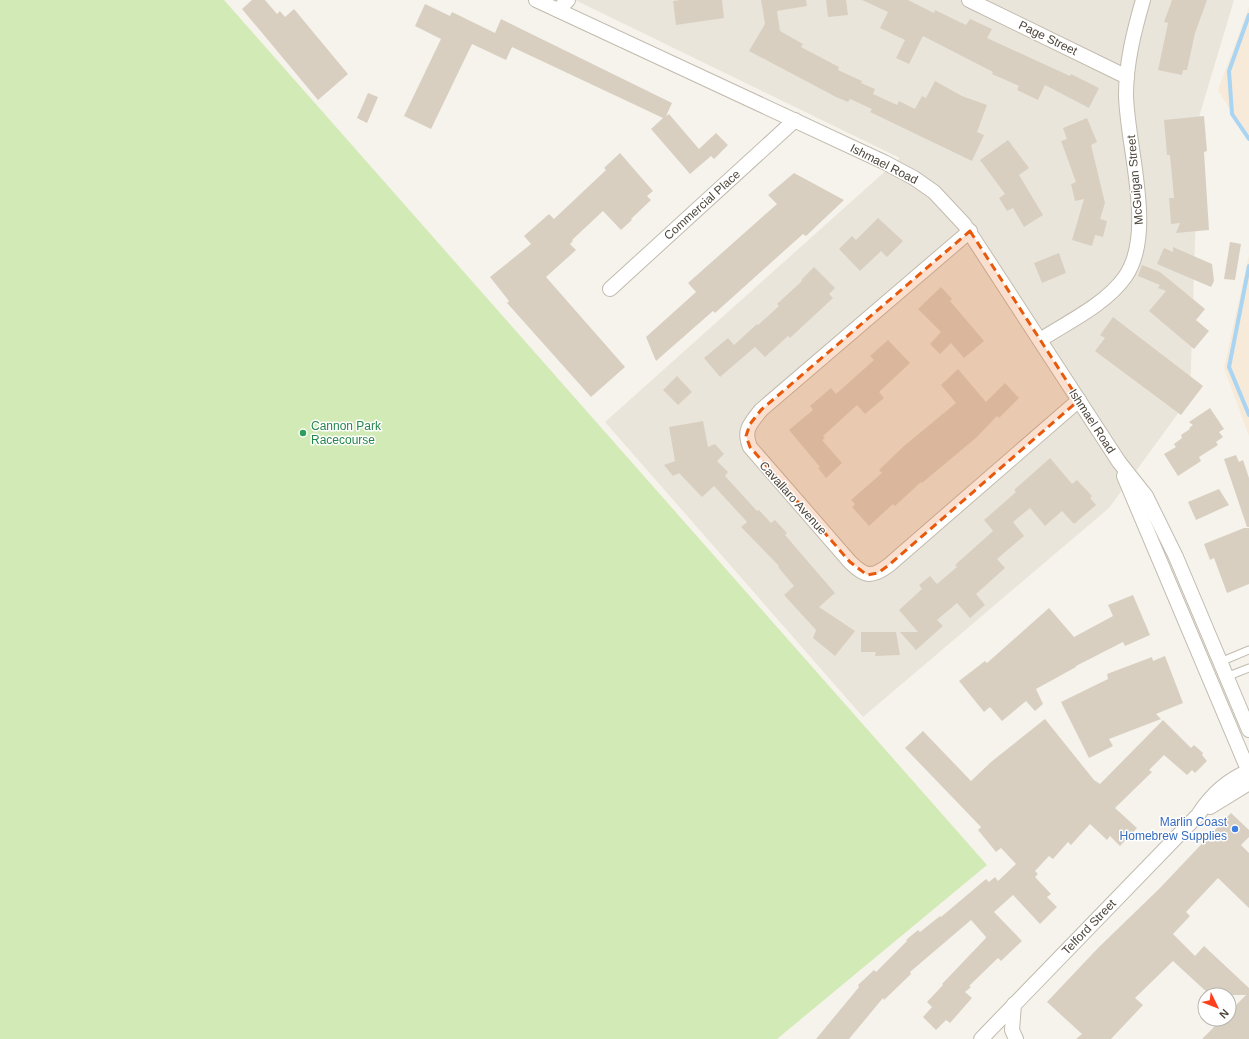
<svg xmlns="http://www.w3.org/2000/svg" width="1249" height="1039" viewBox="0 0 1249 1039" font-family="Arial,sans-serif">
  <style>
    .residential { fill: #eae5da }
    .commercial { fill: #f7ead8 }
    .green { fill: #d2eab5 }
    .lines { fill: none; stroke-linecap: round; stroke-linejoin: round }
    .stream { stroke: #a9d4f2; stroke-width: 4 }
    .building { fill: #d8cfc1 }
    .service-casing { stroke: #c2bbae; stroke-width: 9 }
    .minor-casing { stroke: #c2bbae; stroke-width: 16 }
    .service { stroke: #fff; stroke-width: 7 }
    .minor { stroke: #fff; stroke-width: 14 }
    .marked { fill: #e8590c; fill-opacity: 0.2; stroke: #e8590c; stroke-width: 3; stroke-dasharray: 8 5; stroke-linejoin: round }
    .leisure-dot { fill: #2e9e5b; stroke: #fff; stroke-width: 1.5 }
    .shop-dot { fill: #3f7fe0; stroke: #fff; stroke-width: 1.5 }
    .labels { text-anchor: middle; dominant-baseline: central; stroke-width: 3; stroke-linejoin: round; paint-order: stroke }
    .street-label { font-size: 12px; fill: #4b4439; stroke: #fff }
    .leisure-label { font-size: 12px; fill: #27864d; stroke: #fff; text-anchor: start }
    .shop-label { font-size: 12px; fill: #366cbe; stroke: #fff; text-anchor: end }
  </style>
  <rect width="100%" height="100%" fill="#f6f3ec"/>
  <!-- residential -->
  <path class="residential" d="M575,0H1234L1199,117L1190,397L1109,508L863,717L605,422L900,158Z"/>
  <!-- commercial -->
  <g class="commercial">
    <path d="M1249,7V140L1218,90Z"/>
    <path d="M1249,255V436L1224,368Z"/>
  </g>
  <!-- green -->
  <path class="green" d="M0,0H224L987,865L777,1039H0Z"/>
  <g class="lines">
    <!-- stream -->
    <g class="stream">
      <path d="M1249,15L1229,71L1232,114L1249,139"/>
      <path d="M1249,266L1229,367L1249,415"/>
    </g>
  </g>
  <!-- building -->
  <g class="building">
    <path d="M252,0H265L277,14L280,11L285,17L294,9L348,74L318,100L242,9Z"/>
    <path d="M680,0H722L724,18L676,25L673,1Z"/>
    <path d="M761,0H806L807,6L777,11L780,31L803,44L801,47L839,67L838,70L862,81L861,83L875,89L873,94L897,105L899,101L915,109L922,96L926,98L935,81L962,96L987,105L977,132L984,135L972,161L870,112L872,109L850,99L848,102L836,97L749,51L765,24Z"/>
    <path d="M826,0H846L848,15L828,17Z"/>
    <path d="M862,0H908L934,13L935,10L966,25L970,19L992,29L987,38L1070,76L1071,74L1099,88L1089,108L1045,85L1038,100L1017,90L1019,86L992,74L993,72L923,36L909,64L896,58L905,40L880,28L888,12Z"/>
    <path d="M1172,0H1207L1195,33L1187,70H1183L1182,75L1158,70L1168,23L1164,22Z"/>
    <path d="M425,4L450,16L452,12L495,33L501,19L672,103L666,116L669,114L699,149L716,133L728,145L714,159L711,156L690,174L651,129L663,118L512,47L506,60L472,44L431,129L404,116L441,39L415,26Z"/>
    <path d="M368,93L378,97L367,123L357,118Z"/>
    <path d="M1204,116L1207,151L1204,152L1209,230L1176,233L1180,223L1171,224L1169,198H1174L1170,155H1167L1164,120Z"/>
    <path d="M1087,118L1097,142L1091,145L1105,203L1100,219L1107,221L1103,237L1095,235L1092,246L1072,240L1084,199L1075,201L1071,184L1076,182L1061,141L1067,139L1063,128Z"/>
    <path d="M1008,140L1029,168L1019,175L1043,215L1024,227L1013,208L1007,211L999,198L1005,194L980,160Z"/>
    <path d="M620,153L653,191L647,196L651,200L631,219L632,220L621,230L603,211L572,240L573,241L570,244L576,250L546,277L625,367L591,397L507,303L509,301L490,277L531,244L524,236L549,214L554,219L606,170L604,168Z"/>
    <path d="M794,173L844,200L806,236L803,234L715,313L713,311L656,361L646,337L696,292L688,283L777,204L768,195Z"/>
    <path d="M878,218L903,241L887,257L881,251L860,271L839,249L852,236L856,240Z"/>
    <path d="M1230,242L1241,244L1235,280L1224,279Z"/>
    <path d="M1173,247L1212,264L1214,281L1211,287L1157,264L1164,248L1173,252Z"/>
    <path d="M1059,253L1066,273L1042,283L1034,263Z"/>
    <path d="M1142,265L1160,272L1205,309L1196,320L1209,331L1194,349L1149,311L1166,291L1158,288L1160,285L1138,276Z"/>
    <path d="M814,267L835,288L829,294L833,298L790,338L788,336L765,357L755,347L720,377L704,358L728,338L734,345L757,324L758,325L779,306L777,304L802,281L801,280Z"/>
    <path d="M941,287L952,299L950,301L984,341L964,358L951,343L940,354L930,344L941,332L918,309Z"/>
    <path d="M1113,317L1203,386L1181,415L1095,351L1105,338L1100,335Z"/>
    <path d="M888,340L910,363L879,392L884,398L865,414L857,405L823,436L825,438L822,440L842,463L826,478L818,468L820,467L789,430L813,410L810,406L831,388L836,394L874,360L870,356Z"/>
    <path d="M958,369L986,402L1005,383L1019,398L999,418L997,416L977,437L922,483L921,482L895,506L893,504L869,526L852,507L855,504L851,500L882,473L879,470L904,446L956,403L941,385Z"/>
    <path d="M677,376L692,392L678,405L663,390Z"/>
    <path d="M1210,408L1224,429L1219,432L1223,437L1216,442L1218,445L1199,457L1201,461L1178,476L1164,454L1176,447L1174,444L1182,438L1181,435L1190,429L1189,428L1193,425L1189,422Z"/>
    <path d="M703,421L708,447L715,444L724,454L717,461L728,472L725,476L757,511L759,510L771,523L775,520L787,533L785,535L835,593L819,607L855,631L835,656L813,638L816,630L784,595L794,586L778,567L779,566L741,527L747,522L714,486L702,497L679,473L673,476L664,465L675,461L669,427Z"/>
    <path d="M1236,455L1239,462L1243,460L1249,478V527H1247L1224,459Z"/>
    <path d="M1050,458L1072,484L1077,480L1092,496L1090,498L1096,505L1074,524L1062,511L1045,526L1030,508L1013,522L1024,536L997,559L1005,568L976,594L985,605L970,618L957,603L937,620L943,626L916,650L900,632H918L899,610L922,589L919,585L930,576L937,584L957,567L955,565L993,531L984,520L1016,492L1014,490Z"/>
    <path d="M1219,489L1229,505L1196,520L1188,502Z"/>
    <path d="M1244,528H1249V584L1227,593L1214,558L1210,560L1204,544Z"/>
    <path d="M1133,595L1150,635L1125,646L1123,642L1076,666V667L1036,689L1043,704L1035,711L1026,701L1002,721L990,707L984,712L959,681L985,661L987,663L1049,608L1074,637L1113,616L1108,605Z"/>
    <path d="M861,632H896L900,655L875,656L876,652H861Z"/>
    <path d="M1165,656L1183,703L1156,714L1161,719L1109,739L1113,746L1089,758L1061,702L1108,679L1107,674L1152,657L1153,661Z"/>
    <path d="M1045,719L1094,780L1100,784L1163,720L1191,748L1194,745L1203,753L1202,755L1207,761L1195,773L1192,770L1187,775L1164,755L1149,770L1152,772L1115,808L1137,828L1120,846L1110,836L1107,840L1090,824L1071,845L1068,842L1053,859L1049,856L1035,871L1038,874L1035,877L1051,894L1047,897L1057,907L1040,924L1013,895L994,912L1022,941L1001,961L998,958L969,986L971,987L965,992L972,998L950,1023L946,1020L936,1030L923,1017L932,1007L927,1002L943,985L942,984L985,939L986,937L971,920L910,972L911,974L884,1000L883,998L849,1039H816L859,987L858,985L874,970L876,972L907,941L906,940L918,930L920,932L940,916L941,917L986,879L989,882L995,877L998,881L1016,864L1001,848L996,852L978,830L981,827L905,748L923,731L971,781L991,762Z"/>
    <path d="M1231,813L1249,830V837L1241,845L1249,853V908L1218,878L1186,912L1190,916L1173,934L1195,956L1204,946L1249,988V1039H1202L1222,1019H1229V1012L1246,995H1210L1173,961L1135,998L1143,1005L1111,1039H1076L1082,1034L1047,1002L1098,948L1160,888Z"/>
  </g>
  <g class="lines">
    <defs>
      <g id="service">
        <path d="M1220,662L1249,650"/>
        <path d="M1226,677L1249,668"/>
      </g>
      <g id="minor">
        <path d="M536,0L884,162L914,178L934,192L964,224L1119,462L1146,496L1176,557L1249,730"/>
        <path d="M969,0L1127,77"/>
        <path d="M558,10L568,0"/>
        <path d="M970,231L761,410C750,424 743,430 750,447L850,562C865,577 872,578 889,565L1079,400"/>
        <path d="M610,289L795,120"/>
        <path d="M1040,340C1068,322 1106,304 1125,277C1156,233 1127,147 1126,95C1126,63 1134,31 1143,0"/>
        <path d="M1124,476L1249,772"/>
        <path d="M1210,807L1249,783"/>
        <path d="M1014,1004L1012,1030L1016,1039"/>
        <path d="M981,1039L1198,815C1211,795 1227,780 1249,771"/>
      </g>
    </defs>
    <!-- service casing -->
    <use href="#service" class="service-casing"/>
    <!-- minor casing -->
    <use href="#minor" class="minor-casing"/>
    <!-- service -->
    <use href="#service" class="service"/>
    <!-- minor -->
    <use href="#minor" class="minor"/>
  </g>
  <!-- marked area -->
  <path class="marked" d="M970,231L1079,400L889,565L878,573L867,575L850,562L750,447L746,436L750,424L761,410Z"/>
  <!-- markers -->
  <circle class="leisure-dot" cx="303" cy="433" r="4"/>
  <circle class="shop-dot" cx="1235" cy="829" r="4"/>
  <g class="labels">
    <!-- street labels -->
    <g class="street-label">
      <text transform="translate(1048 38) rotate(26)">Page Street</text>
      <text transform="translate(884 164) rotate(27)">Ishmael Road</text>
      <text transform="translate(1135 180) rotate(-95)">McGuigan Street</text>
      <text transform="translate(702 205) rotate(-42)">Commercial Place</text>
      <text transform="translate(1092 421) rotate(57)">Ishmael Road</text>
      <text transform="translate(793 498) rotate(48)">Cavallaro Avenue</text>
      <text transform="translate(1089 927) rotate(-46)">Telford Street</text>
    </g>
    <!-- leisure labels -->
    <g class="leisure-label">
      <text x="311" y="426">Cannon Park<tspan x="311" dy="14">Racecourse</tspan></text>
    </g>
    <!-- shop labels -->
    <g class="shop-label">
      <text x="1227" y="822">Marlin Coast<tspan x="1227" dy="14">Homebrew Supplies</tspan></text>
    </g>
  </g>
  <!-- north arrow -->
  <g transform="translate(1217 1007) rotate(133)"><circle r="19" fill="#ffffff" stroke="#b7b4b0"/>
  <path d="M0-3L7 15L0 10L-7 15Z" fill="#fc3f1d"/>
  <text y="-6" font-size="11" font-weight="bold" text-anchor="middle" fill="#4b4439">N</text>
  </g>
</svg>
